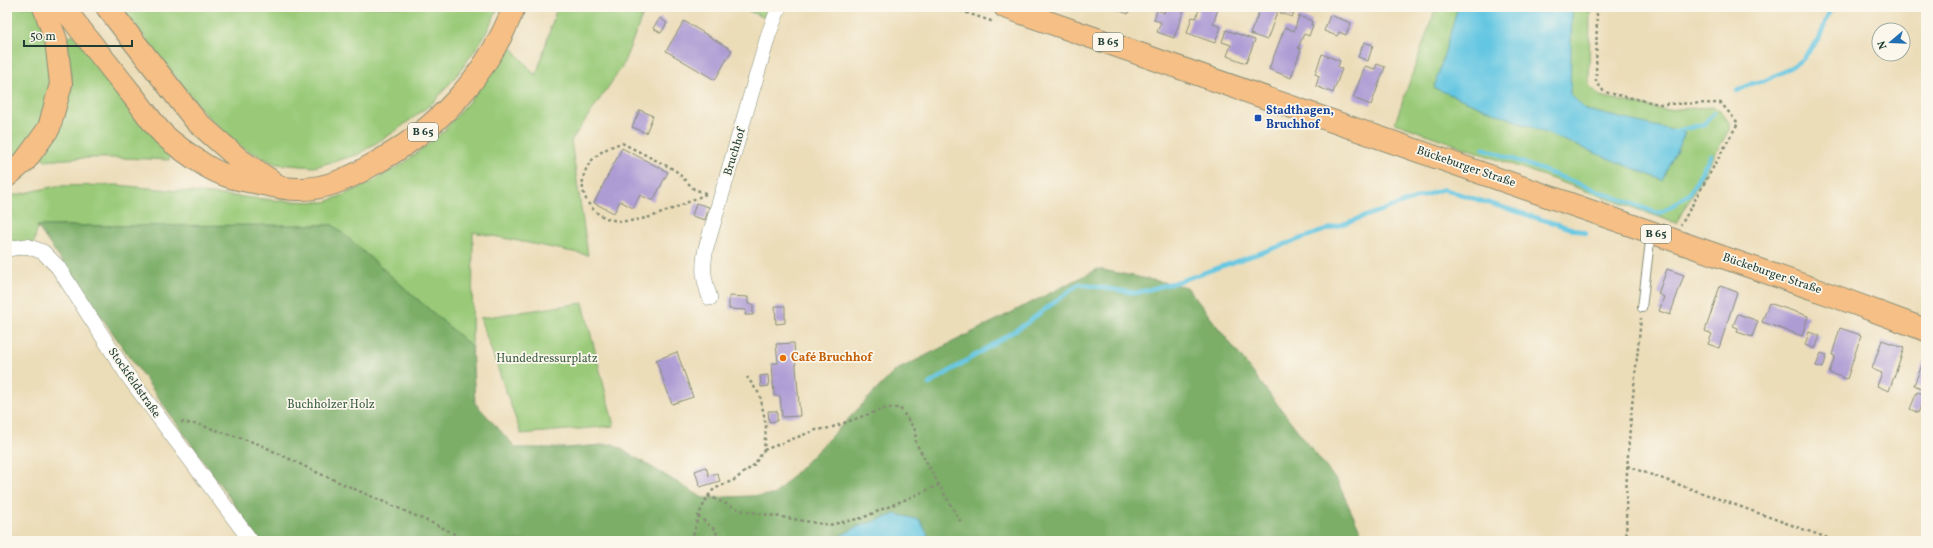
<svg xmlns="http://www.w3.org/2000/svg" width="1933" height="548" viewBox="0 0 1933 548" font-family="Vollkorn,serif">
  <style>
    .green { fill: #9aca78; stroke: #5c8456 }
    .forest { fill: #7bae68; stroke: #4d764e }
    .water { fill: #64c6e2; stroke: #42828b }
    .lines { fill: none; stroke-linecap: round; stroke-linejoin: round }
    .stream { stroke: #64c6e2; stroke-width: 4.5 }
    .building { fill: #ad9bd4 }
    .lane-casing { stroke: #868d76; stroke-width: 10 }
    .street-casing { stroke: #868d76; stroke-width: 16 }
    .primary-casing { stroke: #868d76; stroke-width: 24 }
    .highway-casing { stroke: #868d76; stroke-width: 24 }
    .path { stroke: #868d76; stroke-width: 2.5; stroke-dasharray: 3 3; stroke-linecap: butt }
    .lane { stroke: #fff; stroke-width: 8 }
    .street { stroke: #fff; stroke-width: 15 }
    .primary { stroke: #f5bf86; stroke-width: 22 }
    .highway { stroke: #f5bf86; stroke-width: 22 }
    .transit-dot { fill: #1a4fb4; stroke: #fbf7ec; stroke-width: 1.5 }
    .food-dot { fill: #e8710a; stroke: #fbf7ec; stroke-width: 1.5 }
    .labels { text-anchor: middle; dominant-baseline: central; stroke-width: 3.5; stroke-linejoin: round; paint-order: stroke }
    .shield { fill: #fbf7ec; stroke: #61756b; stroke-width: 1 }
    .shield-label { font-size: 11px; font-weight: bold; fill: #1f3d34 }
    .transit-label { font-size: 12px; font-weight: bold; fill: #164399; stroke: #fbf7ec; text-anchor: start }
    .street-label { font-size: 12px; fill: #1f3d34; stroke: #fbf7ec }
    .food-label { font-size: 12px; font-weight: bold; fill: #c56008; stroke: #fbf7ec; text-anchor: start }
    .park-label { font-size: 12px; fill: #3e6045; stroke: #fbf7ec }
  </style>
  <rect width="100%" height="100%" fill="#fbf7ec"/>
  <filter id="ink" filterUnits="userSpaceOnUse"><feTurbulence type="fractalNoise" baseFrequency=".025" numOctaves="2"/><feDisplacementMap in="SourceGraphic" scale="8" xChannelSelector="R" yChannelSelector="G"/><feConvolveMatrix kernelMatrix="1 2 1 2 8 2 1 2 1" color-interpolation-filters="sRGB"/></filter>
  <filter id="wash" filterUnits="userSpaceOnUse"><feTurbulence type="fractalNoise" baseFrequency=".012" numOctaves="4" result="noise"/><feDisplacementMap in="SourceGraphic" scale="16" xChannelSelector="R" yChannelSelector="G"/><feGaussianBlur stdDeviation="0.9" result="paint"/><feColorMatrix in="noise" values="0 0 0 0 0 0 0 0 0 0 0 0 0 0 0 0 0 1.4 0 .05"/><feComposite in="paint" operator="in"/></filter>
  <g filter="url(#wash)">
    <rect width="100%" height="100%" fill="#ecddb9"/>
    <!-- green -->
    <g class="green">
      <path d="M7,7H36C40,18 46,30 49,42C60,87 45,137 7,164Z"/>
      <path d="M121,7H499L485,35L461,70L434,102L394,132L357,155L314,167L276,164L241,147L205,114Z"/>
      <path d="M557,7H646L622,67L571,141L588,255L473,232L472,347L333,225L38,226L31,254L7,256V197L56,186L117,185L285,201L326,202L362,187L403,164L444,131L477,92L507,42L536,76Z"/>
      <path d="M740,7H770L765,18Z"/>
      <path d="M1436,7H1590L1589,85L1600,96L1664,110L1712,107L1720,110L1730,124L1729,130L1676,223L1395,123Z"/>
      <path d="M73,34L171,155L169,160C128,158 86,156 45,161L42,156L59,132L72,85L67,38Z"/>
      <path d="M583,303L614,426L521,434L480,318Z"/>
    </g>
    <!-- forest -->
    <path class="forest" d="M333,225L472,347L475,403L516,448H567L613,444L703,498L774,495L895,371L1098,269L1187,287L1338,483L1365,541H931L920,520L857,527L831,541H260L37,226Z"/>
    <!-- water -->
    <g class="water">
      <path d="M1458,7H1572L1570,94L1586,110L1685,133L1662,180L1434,88Z"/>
      <path d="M896,514L920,520L931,541H831L857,527Z"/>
    </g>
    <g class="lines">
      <!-- stream -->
      <g class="stream">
        <path d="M1737,91L1753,83L1764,81L1785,71L1803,59L1819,39L1831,7"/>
        <path d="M1673,132L1704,124L1714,113"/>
        <path d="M1483,148L1657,213L1664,211L1689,194L1711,155"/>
        <path d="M929,384L1024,325L1079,284L1136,293L1180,281L1443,189L1586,233"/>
      </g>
    </g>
    <g id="blocks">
      <!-- building -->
      <g class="building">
        <path d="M1110,7H1130L1128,14Z"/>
        <path d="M1166,7H1185L1174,38L1157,32L1161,22L1154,20L1157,10L1164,13Z"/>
        <path d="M1200,7H1216L1218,9L1213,24L1221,27L1215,43L1187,33L1192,17L1196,18Z"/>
        <path d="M1261,7H1270L1278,10L1267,40L1250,34Z"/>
        <path d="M1282,7H1296L1292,17L1280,13Z"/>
        <path d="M1330,15L1351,23L1346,35L1339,32L1337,36L1324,31Z"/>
        <path d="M1299,16L1312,21L1311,25H1313L1309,36L1304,34L1298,48L1301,49L1291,78L1269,69L1285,27L1294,31Z"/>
        <path d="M660,18L667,23L661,33L653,28Z"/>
        <path d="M684,21L732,50L715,80L666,51Z"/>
        <path d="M1226,30L1255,40L1246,63L1227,56L1231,45L1222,42Z"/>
        <path d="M1364,42L1373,45L1368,61L1358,57Z"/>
        <path d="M1322,54L1340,61L1338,67L1342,69L1333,93L1316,86L1319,76L1315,74Z"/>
        <path d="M1377,64L1385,67L1371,105L1353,98L1365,66L1375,69Z"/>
        <path d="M640,110L653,116L646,133L632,127Z"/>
        <path d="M622,148L668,172L653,201L640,195L633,208L620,201L614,213L594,203Z"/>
        <path d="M696,203L709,207L705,220L692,216Z"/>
        <path d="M1667,269L1684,275L1670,315L1659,311L1664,297L1658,294Z"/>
        <path d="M1720,286L1737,292L1719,348L1708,344L1712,334L1705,331Z"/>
        <path d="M729,296L748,297V304H753V315H745L746,310L729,309Z"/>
        <path d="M1769,303L1808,316L1802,336L1762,322Z"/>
        <path d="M775,306H785V323L776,324Z"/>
        <path d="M1738,314L1758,321L1752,337L1737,332L1738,328L1733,326Z"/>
        <path d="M1840,328L1861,335L1847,379L1829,373L1835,356L1832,355Z"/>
        <path d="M1809,332L1820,336L1815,349L1805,345Z"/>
        <path d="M1882,340L1904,348L1889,391L1877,386L1882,373L1872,369Z"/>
        <path d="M794,343L800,416L782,417L780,396H774L772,363H778L776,344Z"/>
        <path d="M677,352L693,397L672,404L656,360Z"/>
        <path d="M1821,353L1827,355L1823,368L1816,366Z"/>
        <path d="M1926,355V390L1914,385Z"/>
        <path d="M768,375L769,386L761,387L760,376Z"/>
        <path d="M1926,391V404L1922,403L1918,413L1910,409L1917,392L1924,394Z"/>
        <path d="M768,411H777V421L769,422Z"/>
        <path d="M706,467L709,476L717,473L720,481L700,487L695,471Z"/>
      </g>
    </g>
  </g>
  <g filter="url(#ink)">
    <use href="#blocks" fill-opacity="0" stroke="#868d76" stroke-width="1"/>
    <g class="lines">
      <defs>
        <path id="lane" d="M1642,308L1651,233"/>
        <g id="street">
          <path d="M7,249L27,246L43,252L58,267L128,376L251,541"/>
          <path d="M710,298C703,278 702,269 706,248L769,33L779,7"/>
        </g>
        <path id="primary" d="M1005,7L1837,297L1926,330"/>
        <g id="highway">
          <path d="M63,7C86,37 109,66 133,96C143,108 152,123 163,134C173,144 188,154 200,162C220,176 236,179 259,183C273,186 287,190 301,189C325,189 350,178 370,166C436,131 487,77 514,7"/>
          <path d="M107,7L196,121L240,160L273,182"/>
          <path d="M7,176L25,161L49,128L61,84L56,40L44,7"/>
        </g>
      </defs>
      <!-- lane casing -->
      <use href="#lane" class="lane-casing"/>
      <!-- street casing -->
      <use href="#street" class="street-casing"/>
      <!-- primary casing -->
      <use href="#primary" class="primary-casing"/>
      <!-- highway casing -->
      <use href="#highway" class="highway-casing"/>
      <!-- path -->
      <g class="path">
        <path d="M949,7L994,22"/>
        <path d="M1597,7L1596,81L1604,92L1659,104L1721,103L1738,123L1681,225"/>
        <path d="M7,83L12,99"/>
        <path d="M706,194C680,205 650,222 621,221C587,220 569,182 595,157C603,150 611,146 622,143L675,170L694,189L708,194"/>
        <path d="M181,422L200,425L259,444L316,472L441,527L468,541"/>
        <path d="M764,450L816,430L830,428L886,408H900L915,430L916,443L939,485"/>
        <path d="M1627,466L1836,541"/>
        <path d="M708,496L740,510L829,525L862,518L939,485L961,522"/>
        <path d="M698,516L715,530L720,541"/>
        <path d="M692,541L698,516L708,496L714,489L734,480L754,465L764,450L766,426L760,395L747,377"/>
        <path d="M1627,541C1623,467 1634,392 1641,318"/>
      </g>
      <!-- lane -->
      <use href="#lane" class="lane"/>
      <!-- street -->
      <use href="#street" class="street"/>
      <!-- primary -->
      <use href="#primary" class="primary"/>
      <!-- highway -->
      <use href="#highway" class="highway"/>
    </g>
  </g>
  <!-- markers -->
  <rect class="transit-dot" x="1254" y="114" width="8" height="8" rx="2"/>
  <circle class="food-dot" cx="783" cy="358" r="4"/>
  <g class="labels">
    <!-- shield labels -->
    <g class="shield">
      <rect x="1093" y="33" width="30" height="18" rx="3"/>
      <rect x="408" y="123" width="30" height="18" rx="3"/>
      <rect x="1641" y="225" width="30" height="18" rx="3"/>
    </g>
    <g class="shield-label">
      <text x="1108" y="42">B 65</text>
      <text x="423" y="132">B 65</text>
      <text x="1656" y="234">B 65</text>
    </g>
    <!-- transit labels -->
    <g class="transit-label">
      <text x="1266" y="111">Stadthagen,<tspan x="1266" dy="14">Bruchhof</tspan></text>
    </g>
    <!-- street labels -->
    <g class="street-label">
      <text transform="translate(735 152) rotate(-73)">Bruchhof</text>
      <text transform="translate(1466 167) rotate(19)">Bückeburger Straße</text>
      <text transform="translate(1772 274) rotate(19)">Bückeburger Straße</text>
      <text transform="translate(134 383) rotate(55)">Stockfeldstraße</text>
    </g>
    <!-- food labels -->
    <g class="food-label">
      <text x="791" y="358">Café Bruchhof</text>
    </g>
    <!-- park labels -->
    <g class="park-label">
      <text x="547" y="359">Hundedressurplatz</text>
      <text x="331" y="405">Buchholzer Holz</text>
    </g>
  </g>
  <!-- margin -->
  <rect width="1933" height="548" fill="none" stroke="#fbf7ec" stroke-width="24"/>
  <!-- north arrow -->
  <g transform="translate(1891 42) rotate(251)"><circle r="19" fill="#fbf7ec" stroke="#a3ada2"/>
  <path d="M0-3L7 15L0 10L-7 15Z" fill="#1f6fb2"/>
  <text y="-6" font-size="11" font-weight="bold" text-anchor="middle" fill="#1f3d34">N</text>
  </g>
  <!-- scale -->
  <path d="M24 40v6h108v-6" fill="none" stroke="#1f3d34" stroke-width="2"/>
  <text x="30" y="40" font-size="12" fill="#1f3d34" stroke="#fbf7ec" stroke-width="3" paint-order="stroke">50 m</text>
</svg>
